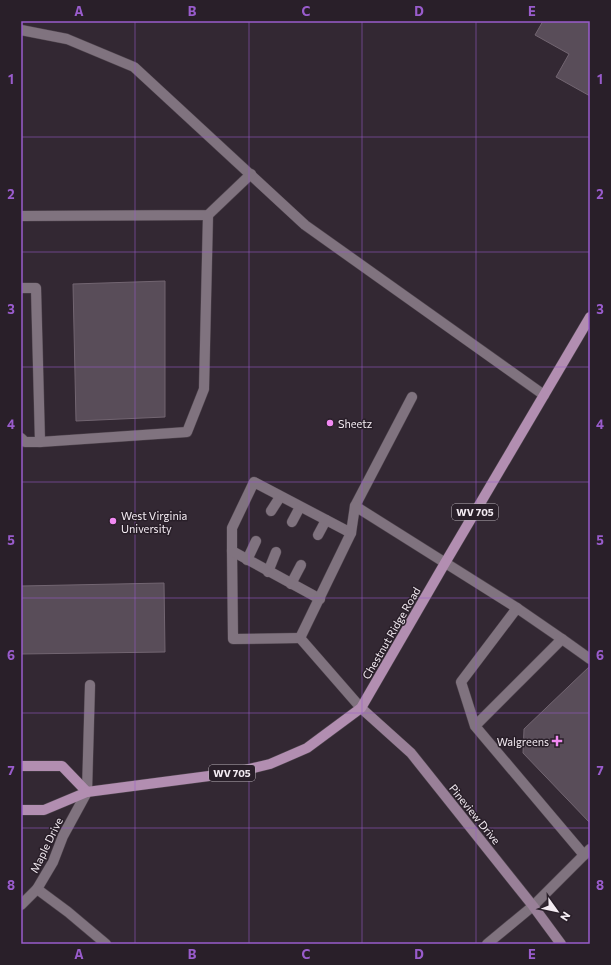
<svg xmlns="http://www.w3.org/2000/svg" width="611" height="965" viewBox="0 0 611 965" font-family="Commissioner,sans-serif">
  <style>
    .building { fill: #594d59; stroke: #726571 }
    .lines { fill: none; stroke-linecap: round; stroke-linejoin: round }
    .lane-casing { stroke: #4f454e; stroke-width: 11 }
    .street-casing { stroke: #4f454e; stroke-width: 11 }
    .secondary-casing { stroke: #4f454e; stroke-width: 11 }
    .primary-casing { stroke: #4f454e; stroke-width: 11 }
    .lane { stroke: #80737f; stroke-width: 10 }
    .street { stroke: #80737f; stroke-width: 10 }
    .secondary { stroke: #998098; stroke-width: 10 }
    .primary { stroke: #b28eb1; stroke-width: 10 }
    .grid { fill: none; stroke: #995ccc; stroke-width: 1; stroke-opacity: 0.55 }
    .poi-dot { fill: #f28af3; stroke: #291f29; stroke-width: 1.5 }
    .labels { text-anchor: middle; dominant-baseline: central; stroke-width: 3; stroke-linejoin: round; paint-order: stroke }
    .shield { fill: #291f29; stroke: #b6aeb6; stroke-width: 1 }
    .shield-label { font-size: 10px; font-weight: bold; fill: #f3ebf2 }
    .poi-label { font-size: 11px; fill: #f3ebf2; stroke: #291f29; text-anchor: start }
    .street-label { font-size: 11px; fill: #f3ebf2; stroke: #291f29 }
    .neatline { fill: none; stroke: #995ccc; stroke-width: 1.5 }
    .grid-label { font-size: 13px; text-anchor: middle; font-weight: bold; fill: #995ccc }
  </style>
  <rect width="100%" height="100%" fill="#332833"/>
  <!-- building -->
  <g class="building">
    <path d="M543,21H590V96L556,77L569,54L535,35Z"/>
    <path d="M165,281V417L76,421L73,284Z"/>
    <path d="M164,583L165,652L21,654V586Z"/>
    <path d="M590,666V823L523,753L524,729Z"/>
  </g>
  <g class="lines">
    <defs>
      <g id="lane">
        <path d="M21,30L67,39L134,67L305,225L544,395"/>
        <path d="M21,216L208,215L251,174"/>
        <path d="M21,288H36L40,442"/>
        <path d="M21,438L25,442H40L187,432L204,389L208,215"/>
        <path d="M355,506L412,397"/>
        <path d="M271,511L280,497"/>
        <path d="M292,522L300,507"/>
        <path d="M318,535L326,520"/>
        <path d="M232,551L233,639L300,638"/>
        <path d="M247,560L256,541"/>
        <path d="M268,572L276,552"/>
        <path d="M291,584L301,565"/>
        <path d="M320,599L232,551V528L254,482L351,533"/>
        <path d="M562,639L590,659"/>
        <path d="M361,708L300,638L351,533L355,506L517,608"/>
        <path d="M475,726L562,639L517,608L461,682L475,726L584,855"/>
        <path d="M87,792L90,685"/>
        <path d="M37,889L68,912L106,944"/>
        <path d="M487,944L533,906L590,849"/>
      </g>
      <path id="street" d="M21,905L37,889L53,862L63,836L87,792"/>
      <path id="secondary" d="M361,708L411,753L533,906L561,944"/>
      <g id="primary">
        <path d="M21,766H62L87,792"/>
        <path d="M21,810H44L87,792L232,773L270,764L307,748L361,708L445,563L590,317"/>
      </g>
    </defs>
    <!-- lane casing -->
    <use href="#lane" class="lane-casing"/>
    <!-- street casing -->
    <use href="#street" class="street-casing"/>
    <!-- secondary casing -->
    <use href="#secondary" class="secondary-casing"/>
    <!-- primary casing -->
    <use href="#primary" class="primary-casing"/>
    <!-- lane -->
    <use href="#lane" class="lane"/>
    <!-- street -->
    <use href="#street" class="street"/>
    <!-- secondary -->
    <use href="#secondary" class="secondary"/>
    <!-- primary -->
    <use href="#primary" class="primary"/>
  </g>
  <!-- grid -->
  <path class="grid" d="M135,21V944M249,21V944M362,21V944M476,21V944M21,137H590M21,252H590M21,367H590M21,482H590M21,598H590M21,713H590M21,828H590"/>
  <!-- markers -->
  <g class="poi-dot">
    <circle cx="330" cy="423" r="4"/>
    <circle cx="113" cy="521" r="4"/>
    <path d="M555 735h4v4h4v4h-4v4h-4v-4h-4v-4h4z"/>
  </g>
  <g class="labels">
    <!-- shield labels -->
    <g class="shield">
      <rect x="452" y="504" width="46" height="16" rx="3"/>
      <rect x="209" y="765" width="46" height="16" rx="3"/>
    </g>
    <g class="shield-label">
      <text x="475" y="512">WV 705</text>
      <text x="232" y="773">WV 705</text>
    </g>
    <!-- poi labels -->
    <g class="poi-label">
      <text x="338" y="423">Sheetz</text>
      <text x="121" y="515">West Virginia<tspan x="121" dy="13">University</tspan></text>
      <text x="549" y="741" text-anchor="end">Walgreens</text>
    </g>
    <!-- street labels -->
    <g class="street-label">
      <text transform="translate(391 633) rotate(-60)">Chestnut Ridge Road</text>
      <text transform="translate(475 814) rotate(51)">Pineview Drive</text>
      <text transform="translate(46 845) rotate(-64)">Maple Drive</text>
    </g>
  </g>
  <!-- border -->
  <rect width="611" height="965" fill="none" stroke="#291f29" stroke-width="44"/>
  <!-- north arrow -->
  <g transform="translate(557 911) rotate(123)" stroke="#291f29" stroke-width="3" paint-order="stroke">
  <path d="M0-3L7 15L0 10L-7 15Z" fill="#f3ebf2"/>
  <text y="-6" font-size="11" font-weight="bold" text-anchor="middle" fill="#f3ebf2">N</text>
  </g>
  <rect x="22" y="22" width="567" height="921" class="neatline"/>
  <g class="grid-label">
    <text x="79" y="16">A</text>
    <text x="192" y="16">B</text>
    <text x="306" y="16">C</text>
    <text x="419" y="16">D</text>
    <text x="532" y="16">E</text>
    <text x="11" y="84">1</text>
    <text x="600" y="84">1</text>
    <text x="11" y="199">2</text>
    <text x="600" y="199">2</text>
    <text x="11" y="314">3</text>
    <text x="600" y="314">3</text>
    <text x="11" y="429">4</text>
    <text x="600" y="429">4</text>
    <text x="11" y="545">5</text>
    <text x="600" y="545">5</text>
    <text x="11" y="660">6</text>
    <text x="600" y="660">6</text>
    <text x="11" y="775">7</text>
    <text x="600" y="775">7</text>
    <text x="11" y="890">8</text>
    <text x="600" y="890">8</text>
    <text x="79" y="959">A</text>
    <text x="192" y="959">B</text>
    <text x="306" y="959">C</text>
    <text x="419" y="959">D</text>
    <text x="532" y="959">E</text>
  </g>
</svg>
